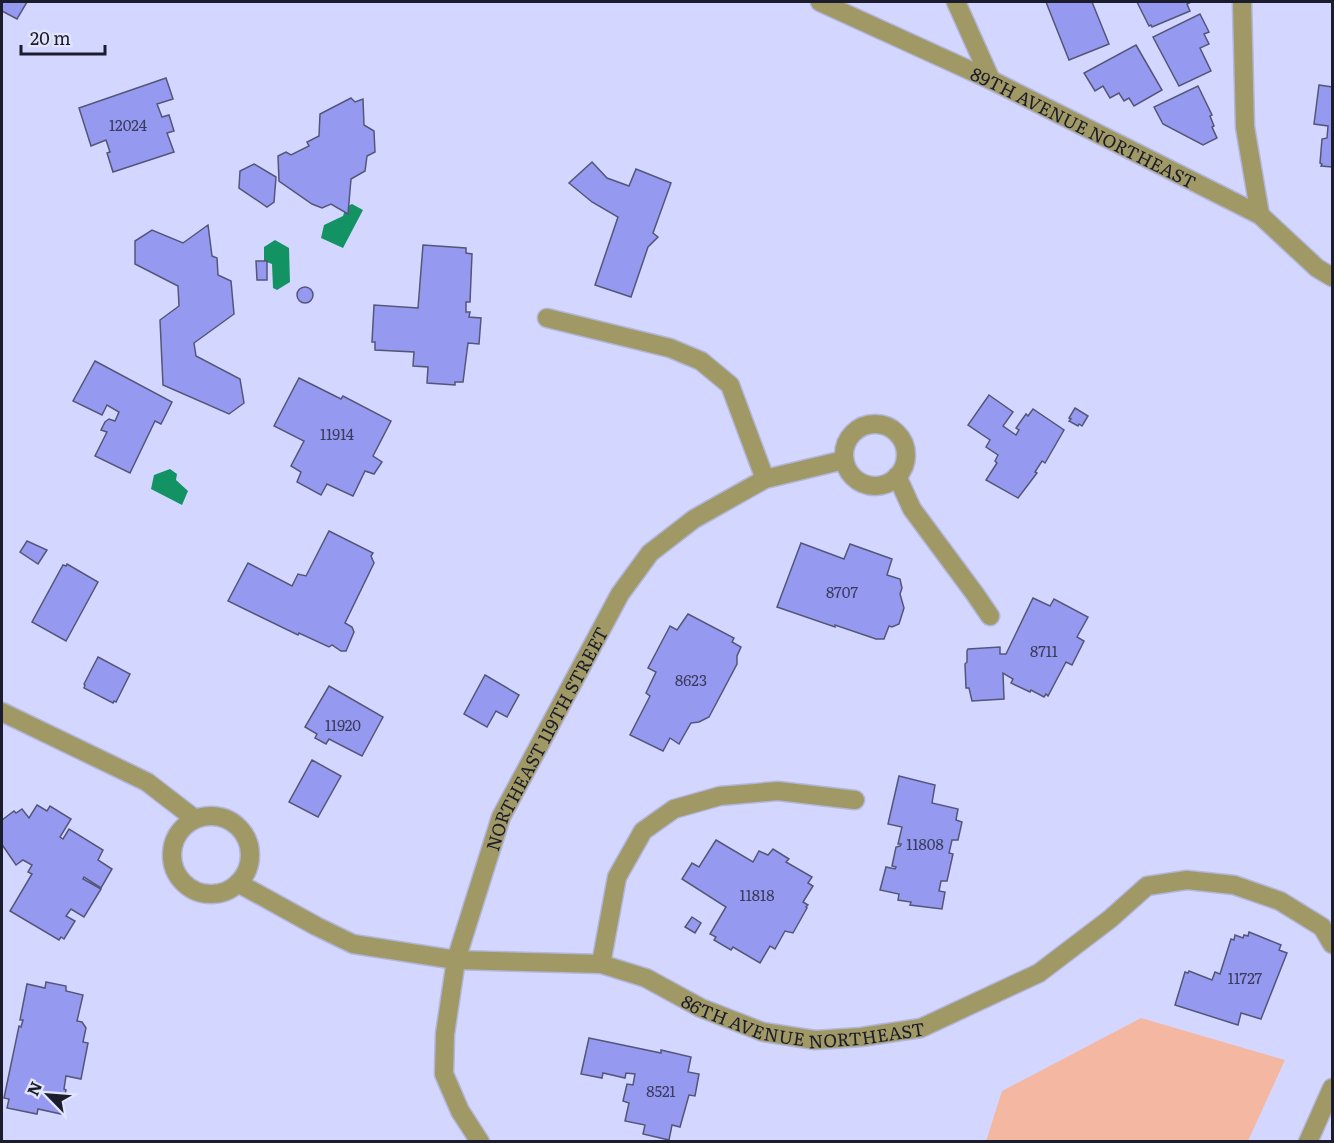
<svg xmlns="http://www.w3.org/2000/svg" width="1334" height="1143" viewBox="0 0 1334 1143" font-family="Literata,serif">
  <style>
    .green { fill: #f4b8a2 }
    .water { fill: #139364 }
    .building { fill: #9699f0; stroke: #545678; stroke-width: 1.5 }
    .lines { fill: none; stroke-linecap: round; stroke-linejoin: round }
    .minor-casing { stroke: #b2b6d9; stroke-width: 21 }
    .minor { stroke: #a09965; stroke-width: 18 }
    .labels { text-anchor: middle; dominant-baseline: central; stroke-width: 5; stroke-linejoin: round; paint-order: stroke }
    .number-label { font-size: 15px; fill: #3a3c5d }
    .street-label { font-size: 18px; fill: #1c1d2c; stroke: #e3e5fe }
  </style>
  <rect width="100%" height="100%" fill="#d3d7ff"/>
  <!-- green -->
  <path class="green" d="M1141,1018L1285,1060L1248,1141H986L1002,1091Z"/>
  <!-- water -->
  <g class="water">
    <path d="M352,204L363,210L343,248L321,238L324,225L343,216L346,207Z"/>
    <path d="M275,240L289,248L290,282L277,290L273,288L272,264L264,261V247Z"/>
    <path d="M170,469L177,474L176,480L188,491L182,505L151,489L154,475Z"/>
  </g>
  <!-- building -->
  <g class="building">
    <path d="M2,2H27L17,19L2,11Z"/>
    <path d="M1046,2H1092L1109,44L1069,60Z"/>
    <path d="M1137,2H1191L1187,4L1190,11L1152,27L1151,25L1149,26Z"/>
    <path d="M1200,14L1209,32L1204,34L1209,44L1200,48L1211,71L1179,86L1153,37Z"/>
    <path d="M1136,45L1162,90L1134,106L1129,98L1124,101L1119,93L1110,98L1103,86L1095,91L1084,73Z"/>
    <path d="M166,78L173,99L157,104L162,117L169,115L174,131L167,133L174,152L113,172L107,153L110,152L106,140L91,146L79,108Z"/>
    <path d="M1319,85L1332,87V167L1321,166L1322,164L1320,163L1322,139L1327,138L1328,126L1314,124Z"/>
    <path d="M1198,86L1212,115L1210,116L1214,126L1212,127L1217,138L1203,145L1163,124L1154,107Z"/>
    <path d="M351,98L355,102L363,99L364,125L374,131L375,152L367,156L365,171L351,179L348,214L331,204L322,208L312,204L279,181L278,156L286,152L291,155L309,146L307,142L319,136L320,114Z"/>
    <path d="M592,162L607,178L629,186L636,169L671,183L653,233L658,237L648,247L631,297L595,285L618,217L592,202L569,183Z"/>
    <path d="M254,164L276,177L274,202L267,207L239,188L240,171Z"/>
    <path d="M208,225L212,256L217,258L218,275L231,281L234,314L194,343L196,356L240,379L244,403L229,414L163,385L160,320L179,306L178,286L135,264V241L152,230L183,243Z"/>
    <path d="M423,245L466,248V253L472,254L470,302H466V312H470L469,317L481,318L479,344L468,343L463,382H455V385L427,383L428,367L413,366L414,352L375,350V342H372L374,305L418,308Z"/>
    <path d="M256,261H267V280H257Z"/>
    <circle cx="305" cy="295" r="8"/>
    <path d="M95,361L172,402L161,424L155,421L130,473L95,456L107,432L101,430L105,422L109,419L115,421L119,412L107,405L102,415L73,401Z"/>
    <path d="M299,378L341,399L343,396L391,421L373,456L382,462L374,474L365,471L353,496L327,484L321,495L297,482L301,472L291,466L304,441L274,426Z"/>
    <path d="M989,395L1013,412L1003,426L1016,435L1019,430L1016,428L1026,414L1028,416L1033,409L1064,430L1045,463L1042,461L1035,472L1037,473L1018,498L986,480L997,463L995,461L998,455L986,447L990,440L968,425Z"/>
    <path d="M1075,408L1088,416L1082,426L1079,424L1078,426L1069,421L1071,419L1069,418Z"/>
    <path d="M329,531L373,553L371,556L374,563L345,623L352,627L354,632L346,651H341L332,645L329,647L299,633L298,635L228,601L248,563L292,586L298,574L306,576Z"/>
    <path d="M27,541L47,550L38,564L20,552Z"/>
    <path d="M801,543L844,559L850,544L892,559L887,575L900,579L902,588L900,594L904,608L899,624L892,627L889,626L884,639H876L835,625V627L777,607Z"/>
    <path d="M67,564L98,582L66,641L32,622L63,565L66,566Z"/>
    <path d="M1033,598L1050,606L1054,599L1088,617L1077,637L1084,641L1072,665L1066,662L1048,696L1046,694L1044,697L1031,690L1030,692L1011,683L1013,679L1003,673L1004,699L972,701L969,688H966L965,664L967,662V651L968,649L1000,647V654H1006Z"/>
    <path d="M688,614L734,638L732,642L741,647L737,656V664L709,717L699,722L691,723L679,744L670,738L663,751L630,735L650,696L646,693L656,672L648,668L669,628L670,626L677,630Z"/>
    <path d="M98,657L130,674L116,702L114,701L113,703L84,688L85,685L84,684Z"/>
    <path d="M485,675L519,695L507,717L496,711L487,727L464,714Z"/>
    <path d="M329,686L383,717L362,756L329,739L326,744L315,738L317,734L305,727Z"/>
    <path d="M312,760L341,776L318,817L289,802Z"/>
    <path d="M899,776L935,785L932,803L958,809L956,820L962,822L958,840H952L949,853L953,854L947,881H941L939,891L945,892L942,909L910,905L911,902L898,900L899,894L880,890L886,867L895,869L896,867L892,866L896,847L900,846L901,844H898L902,827L888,824Z"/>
    <path d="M37,805L47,811L50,806L71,819L60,837L63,839L69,829L103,850L98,860L112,869L101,888L84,877L83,879L101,889L84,917L71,909L66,916L75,921L64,939L61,937L59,940L10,911L32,874L28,872L32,865L23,860L16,865L3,846L2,847V820L14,811L16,813L22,809L29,818Z"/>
    <path d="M716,840L753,862L759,851L768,855L773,849L789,859L786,862L812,877L808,883L813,886L803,902L808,905L806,907L807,908L793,933L785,931L775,949L770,946L760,963L733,947L731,950L714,940L716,937L710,934L726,907L682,879L692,863L699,867Z"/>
    <path d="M692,917L701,923L695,933L685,927Z"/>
    <path d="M1249,932L1281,945L1279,950L1287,953L1261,1019L1241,1013L1238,1025L1175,1005L1185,972L1188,973L1189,971L1212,980L1215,972L1220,974L1231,939L1234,940L1235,935L1243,938L1244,935L1248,936Z"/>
    <path d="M46,982L66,986V991L83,995L77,1021L82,1022L86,1028L83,1042L88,1043L81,1079L66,1076L64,1089L66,1090L61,1114L38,1109L37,1114L7,1108L9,1099L4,1098L19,1026L21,1027L23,1020H20L27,984L45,988Z"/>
    <path d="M589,1038L661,1053V1050L691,1057L688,1072L699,1074L695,1096L689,1095L680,1127L672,1125L669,1140L643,1134L645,1125L625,1121L629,1103L623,1101L627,1084L633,1085L635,1074L626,1073L625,1078L603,1073L602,1078L581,1074Z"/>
  </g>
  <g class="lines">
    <defs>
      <g id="minor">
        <path id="s1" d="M820,2L991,80L1260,215L1317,268L1332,277"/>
        <path d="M956,2L991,80"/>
        <path d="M1242,2L1245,127L1260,215"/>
        <path d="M547,318L670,348L701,361L730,385L765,479"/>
        <circle cx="875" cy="455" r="31"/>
        <path d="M897,476L912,509L975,594L990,616"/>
        <path d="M2,712L147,782L195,819"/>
        <circle cx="211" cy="855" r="39"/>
        <path id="s2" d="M238,883L316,926L353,944L456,960L601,964L646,978L701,1008L763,1032L815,1040L861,1037L921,1028L1039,973L1110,919L1147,886L1187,880L1234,885L1280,901L1322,927L1332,944"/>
        <path d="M601,964L617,877L643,831L674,809L720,796L778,791L855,800"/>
        <path id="s3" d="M480,1142L460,1111L444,1074L445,1034L456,960L501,817L620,594L650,553L694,519L765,479L844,460"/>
        <path d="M1308,1142L1332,1088"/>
      </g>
    </defs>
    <!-- minor casing -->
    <use href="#minor" class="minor-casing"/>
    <!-- minor -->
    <use href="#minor" class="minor"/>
  </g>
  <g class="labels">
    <!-- number labels -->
    <g class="number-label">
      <text x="128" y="124">12024</text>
      <text x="337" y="433">11914</text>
      <text x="842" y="591">8707</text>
      <text x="1044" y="650">8711</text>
      <text x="691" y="679">8623</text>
      <text x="343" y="724">11920</text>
      <text x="925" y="843">11808</text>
      <text x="757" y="894">11818</text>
      <text x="1245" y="977">11727</text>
      <text x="661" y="1090">8521</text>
    </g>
    <!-- street labels -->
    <g class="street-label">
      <text stroke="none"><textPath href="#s1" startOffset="292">89TH AVENUE NORTHEAST</textPath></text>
      <text stroke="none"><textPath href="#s3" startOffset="432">NORTHEAST 119TH STREET</textPath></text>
      <text stroke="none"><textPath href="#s2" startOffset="594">86TH AVENUE NORTHEAST</textPath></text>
    </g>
  </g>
  <!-- border -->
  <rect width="1334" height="1143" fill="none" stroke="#1c1d2c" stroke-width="6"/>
  <!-- north arrow -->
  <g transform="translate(48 1095) rotate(295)" stroke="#e3e5fe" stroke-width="4.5" paint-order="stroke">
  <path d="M0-4.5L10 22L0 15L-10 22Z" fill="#1c1d2c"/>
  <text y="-9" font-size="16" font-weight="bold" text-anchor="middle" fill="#1c1d2c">N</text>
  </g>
  <!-- scale -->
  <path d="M21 45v9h84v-9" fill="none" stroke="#1c1d2c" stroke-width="3"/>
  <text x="30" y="45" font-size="18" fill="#1c1d2c" stroke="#e3e5fe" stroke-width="4.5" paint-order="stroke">20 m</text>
</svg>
